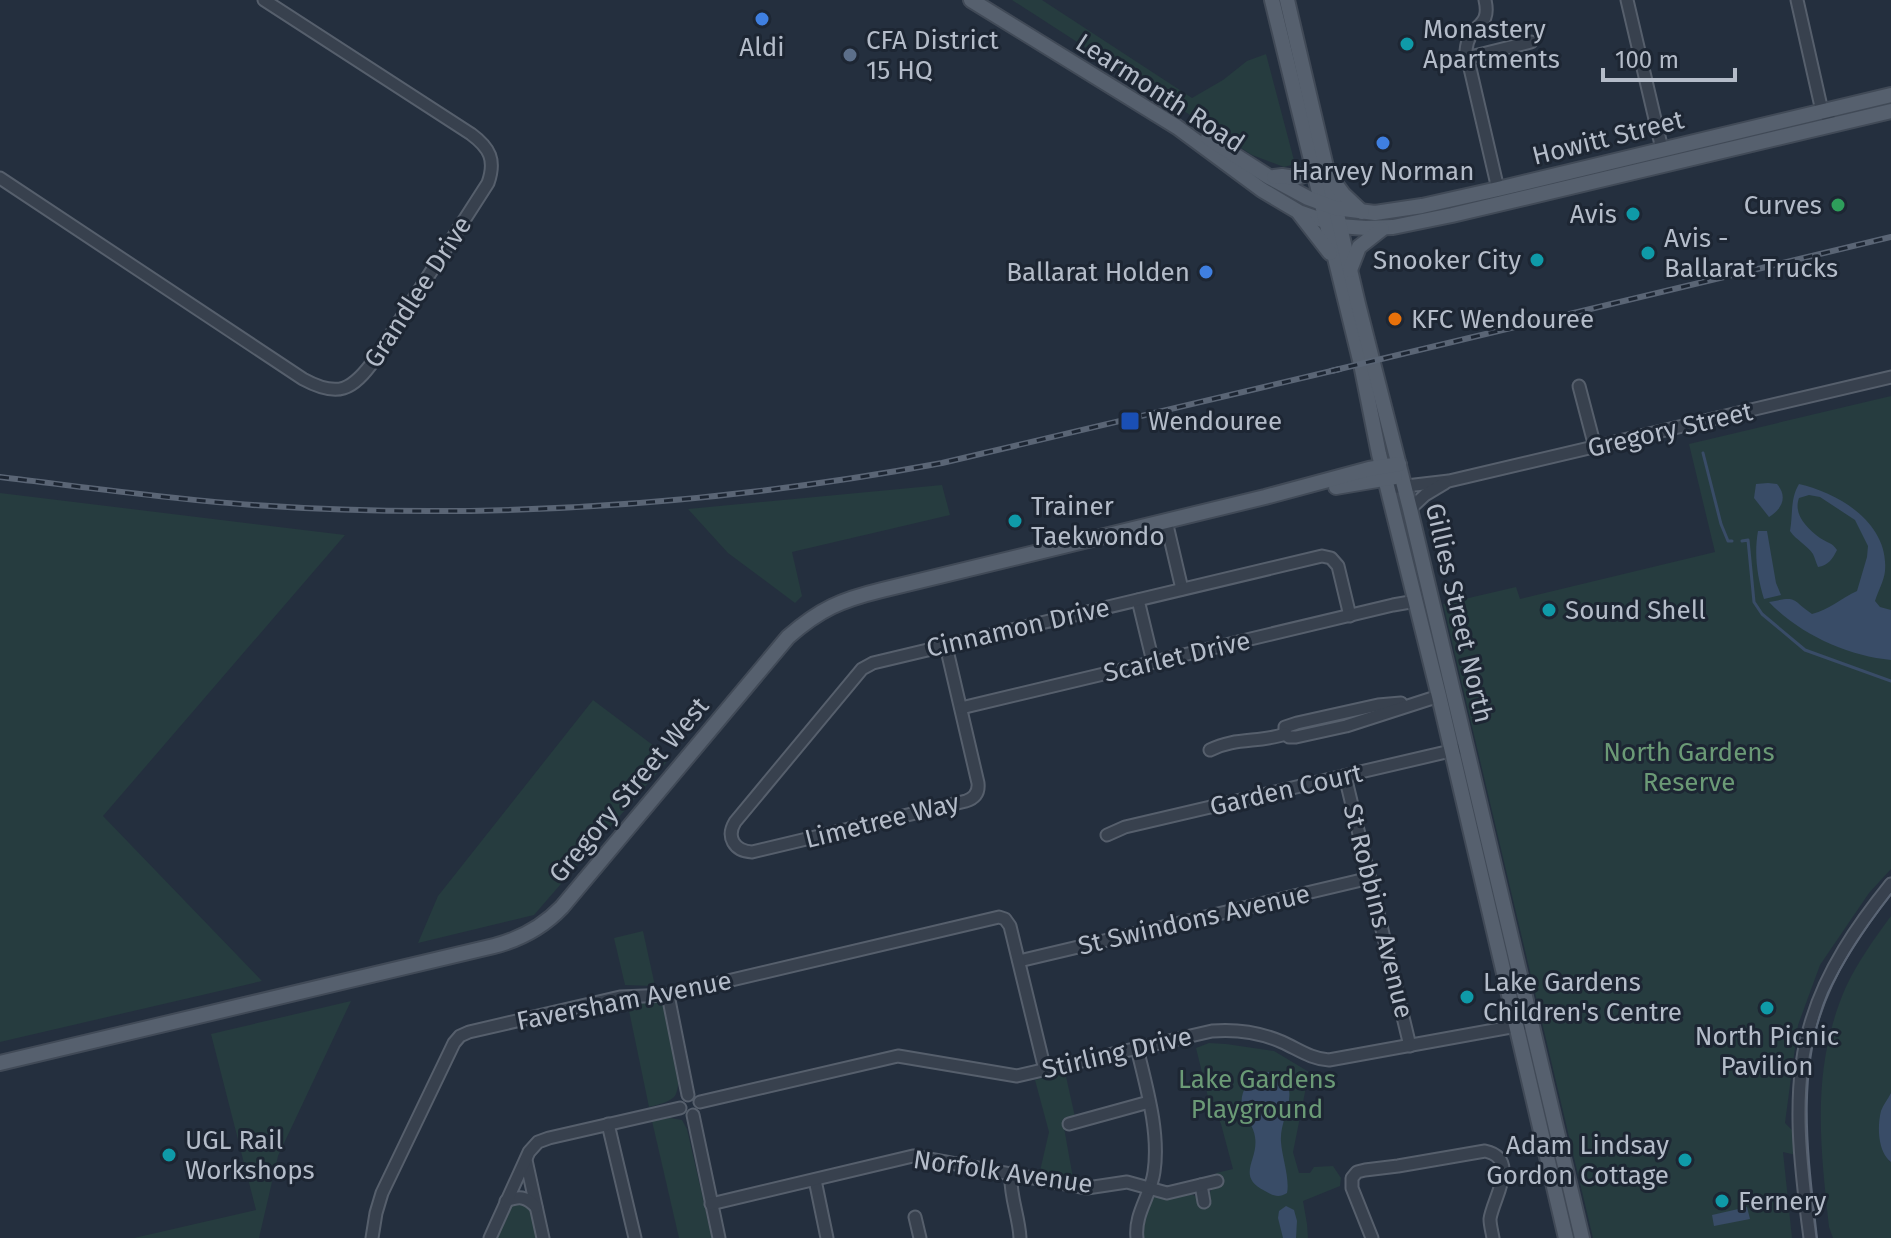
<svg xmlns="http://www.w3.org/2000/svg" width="1891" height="1238" viewBox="0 0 1891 1238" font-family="'Fira Sans',sans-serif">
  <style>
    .green { fill: #263c3f }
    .water { fill: #394c67 }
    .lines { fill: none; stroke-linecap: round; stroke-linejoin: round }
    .stream { stroke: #394c67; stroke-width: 3 }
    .minor-casing { stroke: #565f6c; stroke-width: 15 }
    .major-casing { stroke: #414a57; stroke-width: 18 }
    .minor { stroke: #38414e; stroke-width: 11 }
    .major { stroke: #56606e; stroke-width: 14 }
    .tram { stroke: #5a6575; stroke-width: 2 }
    .rail-casing { stroke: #5a6575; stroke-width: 6 }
    .rail { stroke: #1d2633; stroke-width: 3; stroke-dasharray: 9; stroke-linecap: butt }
    .shop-dot { fill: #3f7fe0; stroke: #1d2633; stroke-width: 3 }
    .culture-dot { fill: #0f9aa8; stroke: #1d2633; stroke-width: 3 }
    .service-dot { fill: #5c6f8a; stroke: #1d2633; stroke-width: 3 }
    .leisure-dot { fill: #2e9e5b; stroke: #1d2633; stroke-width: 3 }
    .food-dot { fill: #e8710a; stroke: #1d2633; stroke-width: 3 }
    .transit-dot { fill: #1a4fb4; stroke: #1d2633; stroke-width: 3 }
    .labels { text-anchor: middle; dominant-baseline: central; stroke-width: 6; stroke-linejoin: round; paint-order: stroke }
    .poi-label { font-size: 26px; fill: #b4bcc9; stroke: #1d2633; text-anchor: start }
    .street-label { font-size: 26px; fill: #b4bcc9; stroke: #1d2633 }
    .park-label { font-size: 26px; fill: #6b9a76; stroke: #1d2633 }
  </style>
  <rect width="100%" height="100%" fill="#242f3e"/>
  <!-- green -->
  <g class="green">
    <path d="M1012,0H1042L1192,98L1223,80L1247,61L1266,54L1295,164L1284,167L1252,155Z"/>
    <path d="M1891,396V869L1869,893L1820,965L1798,1025L1785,1123L1795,1133L1796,1155L1783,1152L1792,1238H1593L1443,604L1516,587L1520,599L1715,552L1689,444Z"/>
    <path d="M942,485L950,515L792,552L802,596L795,603L728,553L688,509Z"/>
    <path d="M0,493L345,535L103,816L262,981L0,1042Z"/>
    <path d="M593,700L670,758L534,915L418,943L438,896Z"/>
    <path d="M1891,916V1093C1877,1120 1876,1133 1889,1161L1891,1162V1238H1833L1829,1227C1820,1143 1811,1069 1845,989C1857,963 1874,939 1891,916Z"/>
    <path d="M643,931L655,986L625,985L614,938Z"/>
    <path d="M351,1001L278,1156L259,1238H134L256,1210L211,1034Z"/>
    <path d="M627,1001L658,1002L665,1007C669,1026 686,1083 674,1097C668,1103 656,1105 649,1107Z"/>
    <path d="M1209,1043L1226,1044L1274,1051L1309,1072L1293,1152L1299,1173H1310L1314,1167L1333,1166L1341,1178L1340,1186L1303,1201L1307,1224L1308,1238H1143L1144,1219L1153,1198C1167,1193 1189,1189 1199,1199L1208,1197L1212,1188L1219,1185L1216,1173L1233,1169L1221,1124L1208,1097L1196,1048Z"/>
    <path d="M1065,1072L1075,1117L1063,1122L1073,1178L1040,1171L1049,1132L1035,1080Z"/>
    <path d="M670,1118L682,1120L687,1129L712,1238H679L652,1121Z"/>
    <path d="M518,1200L531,1208L538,1238H497L513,1204Z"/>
  </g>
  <!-- water -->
  <g class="water">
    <path d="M1768,483L1777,484C1788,497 1782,509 1769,517L1754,498L1756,484Z"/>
    <path d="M1799,484C1839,493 1889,523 1885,571C1884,581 1878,591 1875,601L1880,607L1891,610V660C1848,656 1799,634 1769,602C1799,596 1790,599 1812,614C1830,609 1840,599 1857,591L1867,557L1868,546L1855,520L1820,497L1809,495L1799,498C1793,515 1807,528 1820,538C1827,543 1832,542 1837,550C1833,558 1828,566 1818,567C1816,563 1815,558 1813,554C1807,545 1796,540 1790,531C1793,515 1790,499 1799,484Z"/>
    <path d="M1758,531H1767L1776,583L1781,595L1764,599C1757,576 1754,554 1758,531Z"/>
    <path d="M1272,1072L1281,1074C1301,1095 1279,1118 1281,1142C1282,1157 1290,1179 1287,1193C1279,1198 1273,1196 1265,1191C1235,1176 1259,1160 1255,1137C1254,1127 1246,1118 1243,1109C1238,1096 1247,1079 1260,1073C1261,1073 1271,1072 1272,1072Z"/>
    <path d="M1891,1093V1162C1878,1152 1877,1127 1881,1111C1883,1105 1888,1099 1891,1093Z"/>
    <path d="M1286,1206L1294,1210L1297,1221L1296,1238H1283L1278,1218L1279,1211Z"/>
    <path d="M1747,1207L1750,1219L1714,1226L1712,1215Z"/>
  </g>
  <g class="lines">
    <!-- stream -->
    <g class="stream">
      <path d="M1703,453L1721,524L1728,541H1732"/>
      <path d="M1742,541L1748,540L1754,602L1762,614L1805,650L1891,681"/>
    </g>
    <defs>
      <g id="minor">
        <path d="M1485,0C1492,30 1468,22 1466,51L1498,189"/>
        <path d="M1627,0L1662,149"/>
        <path d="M1797,0L1822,111L1834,124"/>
        <path d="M1466,58L1531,42"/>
        <path d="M0,178L303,379C338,398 352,391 375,359L488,183C496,160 490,148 471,134L264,0"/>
        <path d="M1579,386L1595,447"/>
        <path d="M1389,488L1449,481L1891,377"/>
        <path d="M1410,509L1425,495L1445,483"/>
        <path d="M1166,521L1182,589"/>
        <path d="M1138,600L1153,662"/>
        <path d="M946,646L978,783C979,792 975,798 966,801L752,852C734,851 726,837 735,822L862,669L873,663L1322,556L1331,558L1338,566L1350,616"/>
        <path d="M961,708L1393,605L1416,601"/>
        <path d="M1285,734V727L1297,723L1378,705L1401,703"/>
        <path d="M1210,750C1235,737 1260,743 1285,734L1289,737H1296L1346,726L1439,696"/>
        <path d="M1345,776L1410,1046"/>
        <path d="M1107,835L1125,827L1459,749"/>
        <path d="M1019,961L1370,878"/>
        <path d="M668,995L688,1095"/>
        <path d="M1137,1048C1146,1086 1160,1132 1154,1172C1151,1195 1134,1214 1137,1238"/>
        <path d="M700,1102L898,1056L1017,1076L1212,1031C1236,1029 1259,1032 1282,1042C1298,1049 1311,1059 1329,1060L1522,1025"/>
        <path d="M693,1115L719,1238"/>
        <path d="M608,1124L635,1238"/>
        <path d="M1069,1124L1149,1102"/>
        <path d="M526,1160L543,1238"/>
        <path d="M1011,1173C1009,1194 1019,1216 1020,1238"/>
        <path d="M815,1180L827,1238"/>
        <path d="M1201,1185L1204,1202"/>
        <path d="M506,1201C519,1196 526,1196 536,1207"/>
        <path d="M711,1204L913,1156L1087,1188L1127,1182L1167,1193L1217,1181"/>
        <path d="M915,1217L920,1238"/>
        <path d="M372,1238L376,1213L382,1193L454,1043L460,1036L469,1032L620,997L668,995L999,917L1005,919L1010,926L1045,1070"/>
        <path d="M490,1238L529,1152L538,1142L549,1138L680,1108"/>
        <path d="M1372,1238L1352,1188V1178L1357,1172L1365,1170L1398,1166L1485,1151C1521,1159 1493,1198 1490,1219C1490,1225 1492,1232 1493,1238"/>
        <path d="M1810,1238C1801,1171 1790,1089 1811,1023C1826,971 1857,926 1891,884"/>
      </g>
      <g id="major">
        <path d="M971,0L1177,127L1262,190L1299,212L1339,226L1366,228L1393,227L1452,215L1891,111"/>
        <path d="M1272,0L1361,364L1379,454L1439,696L1566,1238"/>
        <path d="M1287,0L1358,304L1410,509L1582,1238"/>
        <path d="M1208,138L1269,177L1308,198L1335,208L1375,213L1422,206L1498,189L1891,95"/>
        <path d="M1274,177L1282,176L1295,178L1313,172"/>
        <path d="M1331,178L1343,194L1362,212"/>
        <path d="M1299,213L1330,253"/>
        <path d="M1350,270L1359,247L1382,229"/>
        <path d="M1336,487L1395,477"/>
        <path d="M0,1063L494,946C521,939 543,927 562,907L788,637C820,609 841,600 882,590L1265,497L1369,469L1399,464"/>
      </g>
    </defs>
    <!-- minor casing -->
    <use href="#minor" class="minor-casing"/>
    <!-- major casing -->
    <use href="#major" class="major-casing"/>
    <!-- minor -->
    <use href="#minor" class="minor"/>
    <!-- major -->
    <use href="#major" class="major"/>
    <!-- tram -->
    <path class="tram" d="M1817,1238C1808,1157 1795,1071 1828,993C1844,958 1867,925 1891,894"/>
    <defs>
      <g id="rail">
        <path d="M1331,371L1891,237"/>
        <path d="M0,477C84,487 168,499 253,505C484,521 715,505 942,463L1340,369"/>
      </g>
    </defs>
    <!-- rail casing -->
    <use href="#rail" class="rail-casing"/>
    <!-- rail -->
    <use href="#rail" class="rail"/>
  </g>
  <!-- markers -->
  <g class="shop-dot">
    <circle cx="762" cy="19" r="8"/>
    <circle cx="1383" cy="143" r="8"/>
    <circle cx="1206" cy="272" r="8"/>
  </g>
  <g class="culture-dot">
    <circle cx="1407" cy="44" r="8"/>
    <circle cx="1633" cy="214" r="8"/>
    <circle cx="1648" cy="253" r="8"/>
    <circle cx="1537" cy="260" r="8"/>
    <circle cx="1015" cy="521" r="8"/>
    <circle cx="1549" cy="610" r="8"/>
    <circle cx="1467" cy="997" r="8"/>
    <circle cx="1767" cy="1008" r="8"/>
    <circle cx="169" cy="1155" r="8"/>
    <circle cx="1685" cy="1160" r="8"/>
    <circle cx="1722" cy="1201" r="8"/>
  </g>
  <circle class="service-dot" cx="850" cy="55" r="8"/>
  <circle class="leisure-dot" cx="1838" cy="205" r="8"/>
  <circle class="food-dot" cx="1395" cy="319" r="8"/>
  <rect class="transit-dot" x="1120" y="411" width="20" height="20" rx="4"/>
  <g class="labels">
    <!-- poi labels -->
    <g class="poi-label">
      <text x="1423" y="29">Monastery<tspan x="1423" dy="30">Apartments</tspan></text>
      <text x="866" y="40">CFA District<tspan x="866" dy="30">15 HQ</tspan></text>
      <text x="762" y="47" text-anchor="middle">Aldi</text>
      <text x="1383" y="171" text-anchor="middle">Harvey Norman</text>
      <text x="1822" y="205" text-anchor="end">Curves</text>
      <text x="1617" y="214" text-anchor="end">Avis</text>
      <text x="1664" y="238">Avis -<tspan x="1664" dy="30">Ballarat Trucks</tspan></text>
      <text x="1521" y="260" text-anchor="end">Snooker City</text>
      <text x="1190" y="272" text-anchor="end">Ballarat Holden</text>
      <text x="1411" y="319">KFC Wendouree</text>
      <text x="1148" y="421">Wendouree</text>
      <text x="1031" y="506">Trainer<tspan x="1031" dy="30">Taekwondo</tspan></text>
      <text x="1565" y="610">Sound Shell</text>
      <text x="1483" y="982">Lake Gardens<tspan x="1483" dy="30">Children's Centre</tspan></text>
      <text x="1767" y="1036" text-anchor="middle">North Picnic<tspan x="1767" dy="30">Pavilion</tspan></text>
      <text x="185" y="1140">UGL Rail<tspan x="185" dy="30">Workshops</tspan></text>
      <text x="1669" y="1145" text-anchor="end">Adam Lindsay<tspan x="1669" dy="30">Gordon Cottage</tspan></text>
      <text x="1738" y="1201">Fernery</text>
    </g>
    <!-- street labels -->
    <g class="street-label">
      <text transform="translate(1160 93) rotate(33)">Learmonth Road</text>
      <text transform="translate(1608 138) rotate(-14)">Howitt Street</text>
      <text transform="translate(418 292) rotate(-57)">Grandlee Drive</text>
      <text transform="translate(1670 430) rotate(-13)">Gregory Street</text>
      <text transform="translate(1459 613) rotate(77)">Gillies Street North</text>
      <text transform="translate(1018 628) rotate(-13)">Cinnamon Drive</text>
      <text transform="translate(1177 657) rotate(-13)">Scarlet Drive</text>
      <text transform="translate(629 790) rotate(-50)">Gregory Street West</text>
      <text transform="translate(1286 790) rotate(-13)">Garden Court</text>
      <text transform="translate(882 821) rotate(-14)">Limetree Way</text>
      <text transform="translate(1378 911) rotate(76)">St Robbins Avenue</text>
      <text transform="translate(1194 920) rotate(-13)">St Swindons Avenue</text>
      <text transform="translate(624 1001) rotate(-11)">Faversham Avenue</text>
      <text transform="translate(1117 1053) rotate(-13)">Stirling Drive</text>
      <text transform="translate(1003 1172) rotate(8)">Norfolk Avenue</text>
    </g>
    <!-- park labels -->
    <g class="park-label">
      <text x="1689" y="752">North Gardens<tspan x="1689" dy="30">Reserve</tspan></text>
      <text x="1257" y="1079">Lake Gardens<tspan x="1257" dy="30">Playground</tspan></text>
    </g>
  </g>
  <!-- scale -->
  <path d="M1603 68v12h132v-12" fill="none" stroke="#b4bcc9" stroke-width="4"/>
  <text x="1615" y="68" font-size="24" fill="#b4bcc9" stroke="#1d2633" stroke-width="6" paint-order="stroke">100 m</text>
</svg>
